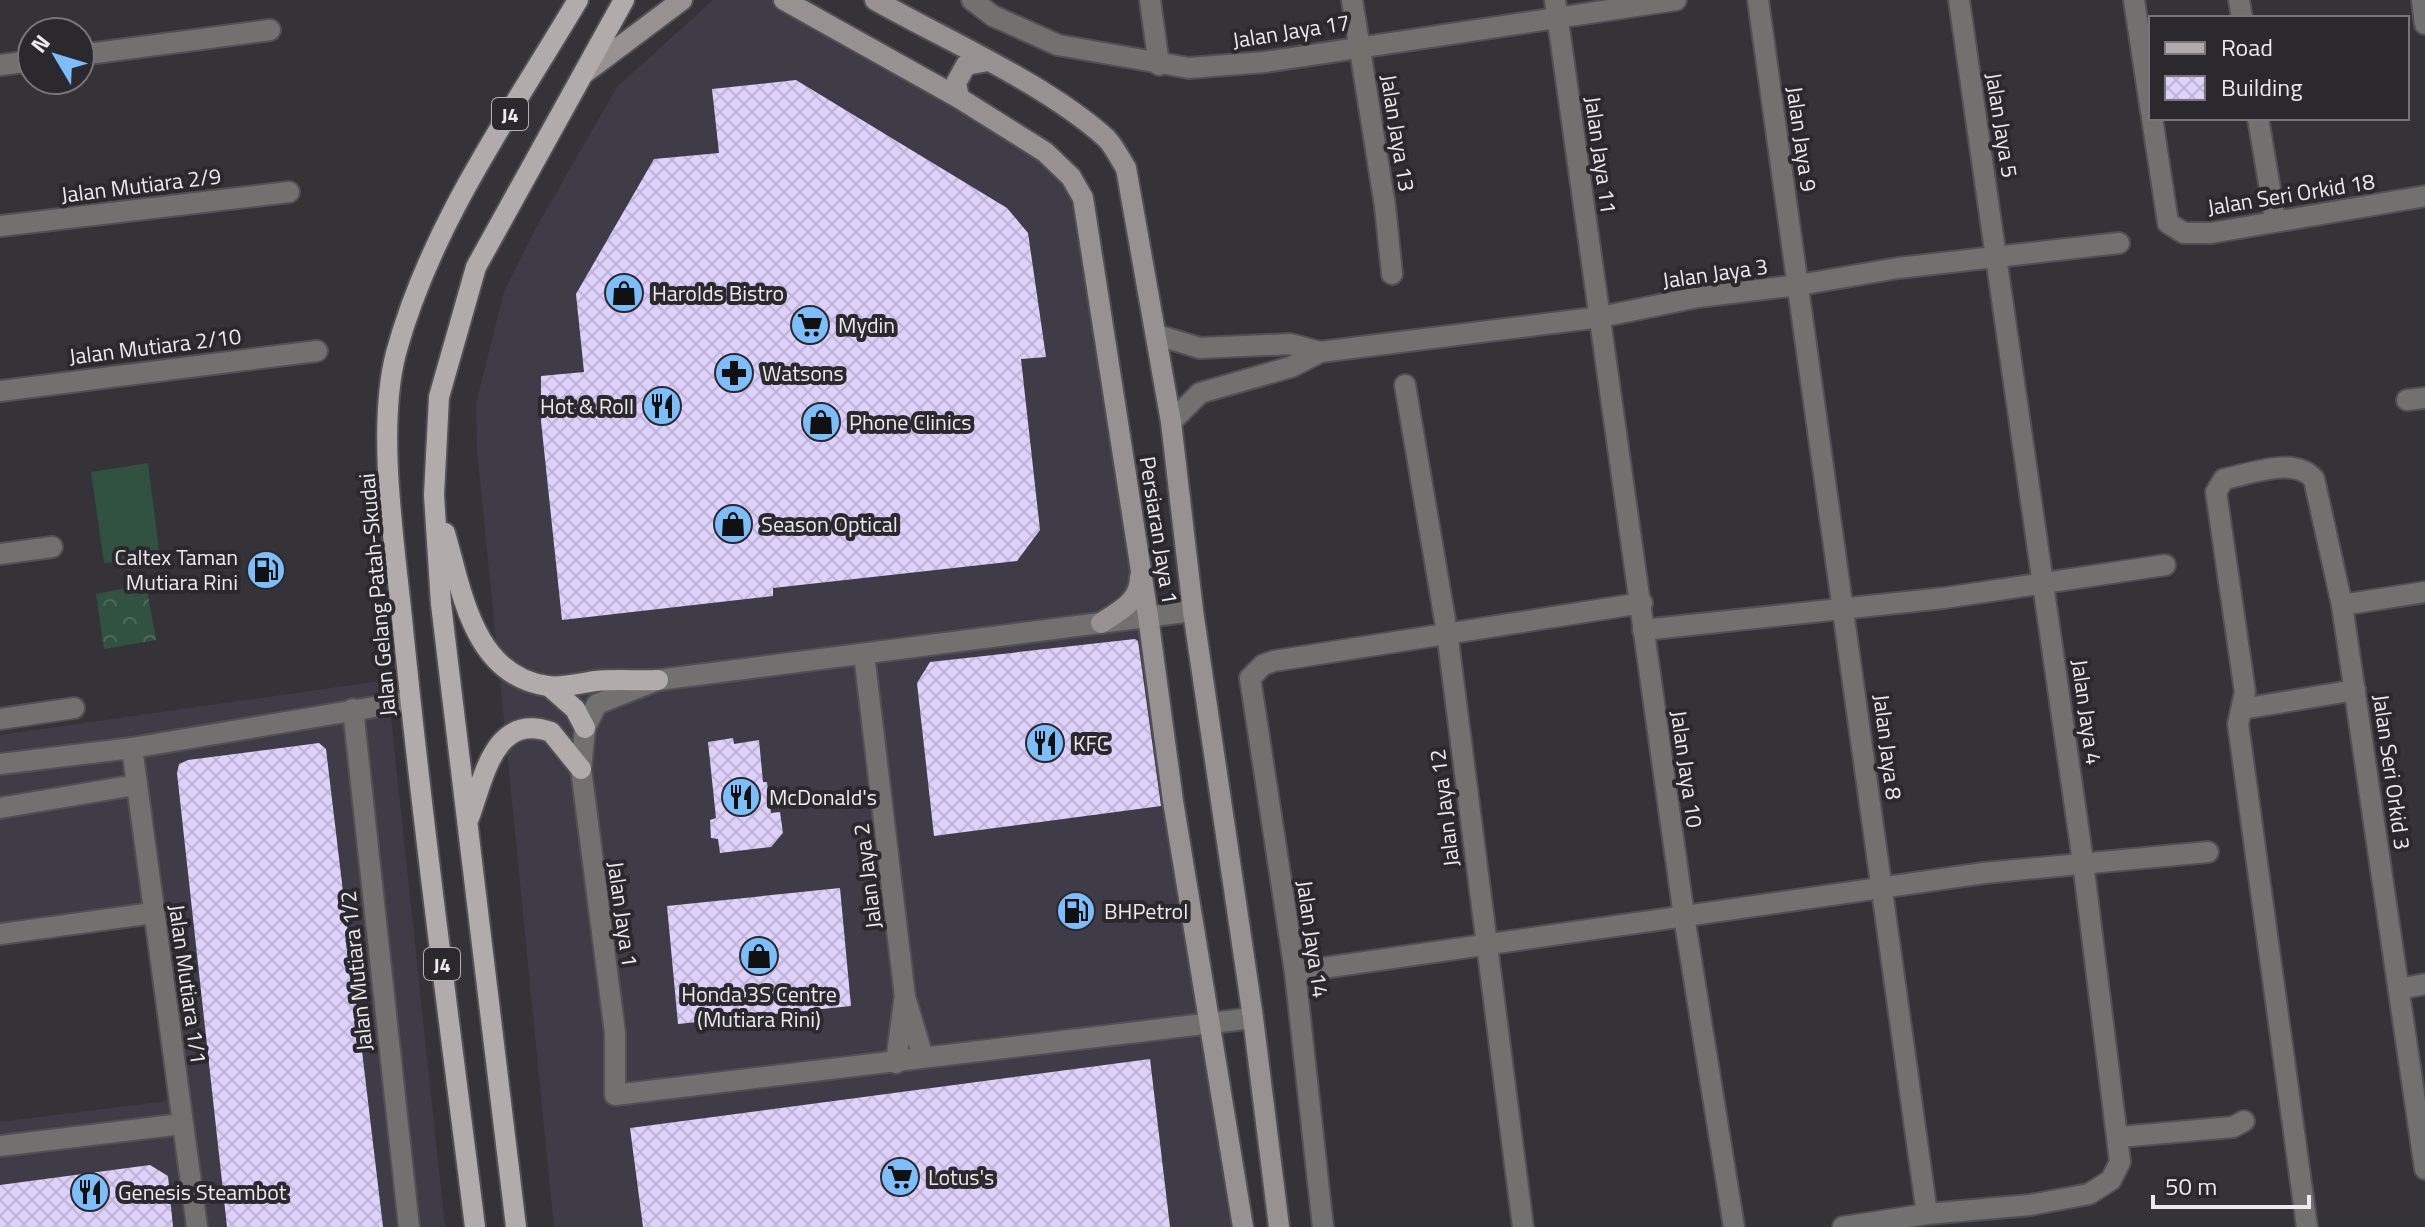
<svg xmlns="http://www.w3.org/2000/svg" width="2425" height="1227" viewBox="0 0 2425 1227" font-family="'Titillium Web',sans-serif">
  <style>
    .built { fill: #3f3c47 }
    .forest { fill: url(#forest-crowns) }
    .pitch { fill: #315141 }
    .building { fill: url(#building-cross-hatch) }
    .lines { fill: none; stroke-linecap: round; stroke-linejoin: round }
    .minor-casing { stroke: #525055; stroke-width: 24 }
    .tertiary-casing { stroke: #525055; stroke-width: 24 }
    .secondary-casing { stroke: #525055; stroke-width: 24 }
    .primary-casing { stroke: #525055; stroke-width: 24 }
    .minor { stroke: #737070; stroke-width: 20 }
    .tertiary { stroke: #737070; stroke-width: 20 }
    .secondary { stroke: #979192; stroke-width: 20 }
    .primary { stroke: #b2abab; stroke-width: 20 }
    .labels { text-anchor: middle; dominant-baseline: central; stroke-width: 8; stroke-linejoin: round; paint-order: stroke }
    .shield { fill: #2b292e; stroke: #b1b0b4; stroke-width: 2 }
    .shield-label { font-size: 20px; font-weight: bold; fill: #ebeaee }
    .street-label { font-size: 22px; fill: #ebeaee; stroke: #2b292e }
    .poi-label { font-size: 22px; fill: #ebeaee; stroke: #2b292e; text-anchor: start }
  </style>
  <defs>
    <pattern id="forest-crowns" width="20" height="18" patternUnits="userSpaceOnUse" patternTransform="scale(2)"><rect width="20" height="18" fill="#315141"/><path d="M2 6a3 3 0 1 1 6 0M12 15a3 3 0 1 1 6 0" fill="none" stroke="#4f6a5d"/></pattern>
    <pattern id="building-cross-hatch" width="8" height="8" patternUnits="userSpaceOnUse" patternTransform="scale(2)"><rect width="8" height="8" fill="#ddd0fa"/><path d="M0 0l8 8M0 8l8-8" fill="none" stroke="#bfb4d6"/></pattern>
  </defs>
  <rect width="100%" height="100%" fill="#353338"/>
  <!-- built -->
  <g class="built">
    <path d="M713,0H790L1070,173L1236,1227H554L477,449L476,403L504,292L536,228L617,87Z"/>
    <path d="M387,680L445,1227H0V1122L167,1101L150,917L0,935V735Z"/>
  </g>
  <!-- forest -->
  <path class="forest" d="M146,584L156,640L104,649L96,594Z"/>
  <!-- pitch -->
  <path class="pitch" d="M148,463L160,558L104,563L91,472Z"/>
  <!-- building -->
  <g class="building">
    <path d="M796,80L1007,208L1028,233L1046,357L1021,359L1040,530L1017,561L773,588V596L562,620L541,421V376L584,372L576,294L654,159L719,153L712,89Z"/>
    <path d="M1135,639L1138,641L1161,806L934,836L917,683L930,662Z"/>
    <path d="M733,738L734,744L759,740L763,782H767L771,813L780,812L783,833L771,847L720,853L718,839L711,838L710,820L716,818L708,742Z"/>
    <path d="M319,743L326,749L383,1227H227L177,773L179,764L188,760Z"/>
    <path d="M840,888L851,1006L678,1024L667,906Z"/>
    <path d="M1150,1059L1170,1227H643L630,1128Z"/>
    <path d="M150,1165L168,1176L173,1227H0V1185Z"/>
  </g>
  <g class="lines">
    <defs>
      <g id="minor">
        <path d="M972,0L993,16L1058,45L1189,68L1265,62L1676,0"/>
        <path d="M1150,0L1159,65"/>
        <path d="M1352,0L1385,206L1392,274"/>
        <path d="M1555,0L1684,916L1734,1227"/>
        <path d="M1758,0L1927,1214"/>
        <path d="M2134,0L2151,112"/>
        <path d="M2239,0L2242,18"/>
        <path d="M2422,0L2425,24"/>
        <path d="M80,55L270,30"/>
        <path d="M0,65L32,61"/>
        <path d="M2152,118L2168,223L2184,233H2211L2425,196"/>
        <path d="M2258,118L2275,219"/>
        <path d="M0,226L289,192"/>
        <path d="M1157,335L1200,348L1290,344L1320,352"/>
        <path d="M1405,385L1447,632L1523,1227"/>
        <path d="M0,391L317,351"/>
        <path d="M2407,400L2425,398"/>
        <path d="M1171,422L1200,393L1291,367L1320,352L1601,317L1698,297L1799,285L1898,268L2119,243"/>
        <path d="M0,554L52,547"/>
        <path d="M2342,605L2425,592"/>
        <path d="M1193,611L658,680L597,704L585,728L581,769L615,1033V1095L1253,1018"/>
        <path d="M1643,630L1944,598L2165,565"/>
        <path d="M864,654L905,997L923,1057"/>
        <path d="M353,709L409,1227"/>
        <path d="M2242,709L2355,690"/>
        <path d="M0,719L74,708"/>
        <path d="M132,748L197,1227"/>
        <path d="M0,808L135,785"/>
        <path d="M0,934L153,913"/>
        <path d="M1295,972L1984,873L2208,852"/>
        <path d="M2399,989L2425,984"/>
        <path d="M896,1063L904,1001"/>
        <path d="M2119,1137L2233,1127L2244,1121"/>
        <path d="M0,1146L182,1124"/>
        <path d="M1323,1227L1295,972L1250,678L1263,665L1274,661L1642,603"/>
        <path d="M1843,1227L1927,1214L2030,1205L2089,1194L2111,1180L2120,1162L2083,862L1959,0"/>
        <path d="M2307,1227L2238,724L2245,692L2216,492L2224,479C2251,474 2294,456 2314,479L2342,605L2425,1169"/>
      </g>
      <path id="tertiary" d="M0,764L132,748L410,701"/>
      <g id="secondary">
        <path d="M784,0L959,98L1045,152L1071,177L1083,198L1148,616L1173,801L1243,1227"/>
        <path d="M875,0C946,40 1046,84 1106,138C1114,146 1120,159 1126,168L1171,422L1193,611L1253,1018L1279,1227"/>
        <path d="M586,72L682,0"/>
        <path d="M959,98L956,83L966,65L988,61"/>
        <path d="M1101,623C1119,611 1140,602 1140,577"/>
      </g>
      <g id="primary">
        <path d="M445,533C462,591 473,676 548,686C563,688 581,683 596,681C617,679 638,681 658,680"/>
        <path d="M550,687L575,709L585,728"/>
        <path d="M469,818C484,778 494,712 551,732L581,769"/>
        <path d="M475,1227C450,1027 423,828 403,628C395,547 376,430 396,353C431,224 511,113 578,0"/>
        <path d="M516,1227L441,604L434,495L439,397L476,267L624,0"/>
      </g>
    </defs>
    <!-- minor casing -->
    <use href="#minor" class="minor-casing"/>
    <!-- tertiary casing -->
    <use href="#tertiary" class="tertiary-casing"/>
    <!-- secondary casing -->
    <use href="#secondary" class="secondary-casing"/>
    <!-- primary casing -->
    <use href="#primary" class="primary-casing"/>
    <!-- minor -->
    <use href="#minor" class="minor"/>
    <!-- tertiary -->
    <use href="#tertiary" class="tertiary"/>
    <!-- secondary -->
    <use href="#secondary" class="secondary"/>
    <!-- primary -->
    <use href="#primary" class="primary"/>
  </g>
  <!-- icons -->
  <defs>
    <symbol id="shop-disc" viewBox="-11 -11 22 22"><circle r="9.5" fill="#7cbef9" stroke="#2b292e"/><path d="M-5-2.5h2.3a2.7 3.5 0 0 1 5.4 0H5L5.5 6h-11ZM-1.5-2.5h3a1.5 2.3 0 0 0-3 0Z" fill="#111"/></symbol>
    <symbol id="supermarket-disc" viewBox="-11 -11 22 22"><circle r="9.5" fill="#7cbef9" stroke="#2b292e"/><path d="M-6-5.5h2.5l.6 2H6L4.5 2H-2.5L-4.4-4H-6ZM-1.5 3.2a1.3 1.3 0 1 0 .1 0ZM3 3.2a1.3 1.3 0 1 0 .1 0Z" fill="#111"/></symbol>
    <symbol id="pharmacy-disc" viewBox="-11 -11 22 22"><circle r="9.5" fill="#7cbef9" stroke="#2b292e"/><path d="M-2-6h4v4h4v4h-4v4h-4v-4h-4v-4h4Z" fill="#111"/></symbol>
    <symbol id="restaurant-disc" viewBox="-11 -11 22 22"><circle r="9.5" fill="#7cbef9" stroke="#2b292e"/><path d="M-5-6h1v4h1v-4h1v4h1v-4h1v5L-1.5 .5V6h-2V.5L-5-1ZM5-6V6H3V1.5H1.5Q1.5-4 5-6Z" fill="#111"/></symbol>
    <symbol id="fuel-disc" viewBox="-11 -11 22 22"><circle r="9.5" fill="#7cbef9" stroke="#2b292e"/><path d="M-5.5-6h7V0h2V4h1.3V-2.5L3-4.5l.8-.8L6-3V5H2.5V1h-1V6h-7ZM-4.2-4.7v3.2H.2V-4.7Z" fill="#111"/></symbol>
  </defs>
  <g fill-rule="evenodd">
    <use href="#shop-disc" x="602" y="271" width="44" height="44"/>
    <use href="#supermarket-disc" x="788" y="303" width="44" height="44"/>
    <use href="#pharmacy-disc" x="712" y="351" width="44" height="44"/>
    <use href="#restaurant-disc" x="640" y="384" width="44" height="44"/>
    <use href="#shop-disc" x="799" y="400" width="44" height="44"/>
    <use href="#shop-disc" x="711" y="502" width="44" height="44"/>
    <use href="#fuel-disc" x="244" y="548" width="44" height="44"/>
    <use href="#restaurant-disc" x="1023" y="721" width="44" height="44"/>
    <use href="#restaurant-disc" x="719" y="775" width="44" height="44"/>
    <use href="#fuel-disc" x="1054" y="889" width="44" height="44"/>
    <use href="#shop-disc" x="737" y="934" width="44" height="44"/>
    <use href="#supermarket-disc" x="878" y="1155" width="44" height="44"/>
    <use href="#restaurant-disc" x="68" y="1170" width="44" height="44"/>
  </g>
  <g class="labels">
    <!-- shield labels -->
    <g class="shield">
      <rect x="492" y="98" width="36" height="32" rx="6"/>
      <rect x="424" y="948" width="36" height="32" rx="6"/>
    </g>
    <g class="shield-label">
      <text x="510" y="114">J4</text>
      <text x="442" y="964">J4</text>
    </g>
    <!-- street labels -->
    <g class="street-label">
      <text transform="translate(1291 31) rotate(-9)">Jalan Jaya 17</text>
      <text transform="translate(2002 125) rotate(81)">Jalan Jaya 5</text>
      <text transform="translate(1398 133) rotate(81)">Jalan Jaya 13</text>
      <text transform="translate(1802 139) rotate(82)">Jalan Jaya 9</text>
      <text transform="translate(1601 155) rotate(82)">Jalan Jaya 11</text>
      <text transform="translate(141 185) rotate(-7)">Jalan Mutiara 2/9</text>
      <text transform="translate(2291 194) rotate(-9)">Jalan Seri Orkid 18</text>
      <text transform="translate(1715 273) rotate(-8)">Jalan Jaya 3</text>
      <text transform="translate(155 346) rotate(-7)">Jalan Mutiara 2/10</text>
      <text transform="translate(1159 530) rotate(81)">Persiaran Jaya 1</text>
      <text transform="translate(377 595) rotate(-95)">Jalan Gelang Patah-Skudai</text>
      <text transform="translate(2087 712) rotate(82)">Jalan Jaya 4</text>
      <text transform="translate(1888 747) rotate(83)">Jalan Jaya 8</text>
      <text transform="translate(1687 769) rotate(82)">Jalan Jaya 10</text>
      <text transform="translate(2392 772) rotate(82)">Jalan Seri Orkid 3</text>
      <text transform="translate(1444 808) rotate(-97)">Jalan Jaya 12</text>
      <text transform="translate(867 876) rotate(-97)">Jalan Jaya 2</text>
      <text transform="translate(623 914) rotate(82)">Jalan Jaya 1</text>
      <text transform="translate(1313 939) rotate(82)">Jalan Jaya 14</text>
      <text transform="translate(356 971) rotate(-96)">Jalan Mutiara 1/2</text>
      <text transform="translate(188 984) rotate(82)">Jalan Mutiara 1/1</text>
    </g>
    <!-- poi labels -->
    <g class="poi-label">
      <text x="652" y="293">Harolds Bistro</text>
      <text x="838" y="325">Mydin</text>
      <text x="762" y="373">Watsons</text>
      <text x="634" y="406" text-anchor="end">Hot &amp; Roll</text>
      <text x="849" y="422">Phone Clinics</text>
      <text x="761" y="524">Season Optical</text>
      <text x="238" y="557" text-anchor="end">Caltex Taman<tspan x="238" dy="25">Mutiara Rini</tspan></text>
      <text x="1073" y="743">KFC</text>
      <text x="769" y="797">McDonald's</text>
      <text x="1104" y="911">BHPetrol</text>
      <text x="759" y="994" text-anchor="middle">Honda 3S Centre<tspan x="759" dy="25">(Mutiara Rini)</tspan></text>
      <text x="928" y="1177">Lotus's</text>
      <text x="118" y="1192">Genesis Steambot</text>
    </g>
  </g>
  <!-- legend -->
  <rect x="2149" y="16" width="260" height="104" fill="#2b292e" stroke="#78767b" stroke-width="2"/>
  <rect x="2165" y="42" width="40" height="12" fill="#b2abab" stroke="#78767b" stroke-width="2"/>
  <text x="2221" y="56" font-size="24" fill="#ebeaee">Road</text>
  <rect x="2165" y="76" width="40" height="24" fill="url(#building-cross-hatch)" stroke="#78767b" stroke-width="2"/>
  <text x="2221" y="96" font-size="24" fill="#ebeaee">Building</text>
  <!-- north arrow -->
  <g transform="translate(56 56) rotate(308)"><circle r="38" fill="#2b292e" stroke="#78767b" stroke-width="2"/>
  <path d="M0-6L14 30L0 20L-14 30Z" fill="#7cbef9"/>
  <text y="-12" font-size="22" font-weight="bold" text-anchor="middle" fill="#ebeaee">N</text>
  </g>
  <!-- scale -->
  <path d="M2153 1195v12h156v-12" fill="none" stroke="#ebeaee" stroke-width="4"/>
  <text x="2165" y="1195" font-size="24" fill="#ebeaee" stroke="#2b292e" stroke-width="6" paint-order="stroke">50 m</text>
</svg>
